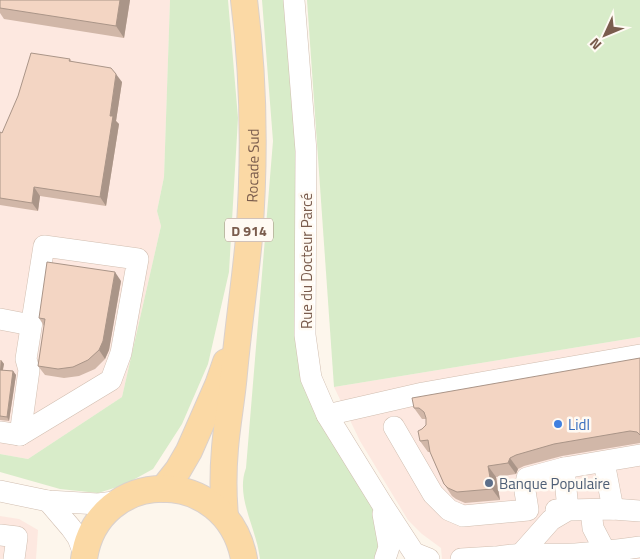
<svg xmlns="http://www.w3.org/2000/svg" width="640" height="559" viewBox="0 0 640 559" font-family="'Titillium Web',sans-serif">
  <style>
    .commercial { fill: #fde8e0 }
    .green { fill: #d8ecc9 }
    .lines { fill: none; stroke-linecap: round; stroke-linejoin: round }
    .minor-casing { stroke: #d1beb0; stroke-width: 22 }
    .major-casing { stroke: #dad1cd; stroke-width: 28 }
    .minor { stroke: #fff; stroke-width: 21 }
    .major { stroke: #fbd9a5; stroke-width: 26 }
    .wall { fill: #d1b7a8 }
    .shaded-wall { fill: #aa9588 }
    .building { fill: #f3d5c3; stroke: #aa9588 }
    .shop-dot { fill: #3f7fe0; stroke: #fffaf3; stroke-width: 2 }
    .service-dot { fill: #5c6f8a; stroke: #fffaf3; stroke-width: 2 }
    .labels { text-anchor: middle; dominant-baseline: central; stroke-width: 5; stroke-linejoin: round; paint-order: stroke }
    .shield { fill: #fffaf3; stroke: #a28b7f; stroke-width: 1 }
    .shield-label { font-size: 14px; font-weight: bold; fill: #7a5c4d }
    .street-label { font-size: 15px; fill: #7a5c4d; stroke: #fffaf3 }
    .shop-label { font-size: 15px; fill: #366cbe; stroke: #fffaf3; text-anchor: start }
    .service-label { font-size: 15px; fill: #4e5e75; stroke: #fffaf3; text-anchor: start }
  </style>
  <rect width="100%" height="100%" fill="#fdf6ec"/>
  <!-- commercial -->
  <g class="commercial">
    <path d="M0,0H170L164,177L157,211L161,226L122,397L28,459L0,454Z"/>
    <path d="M640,337V559H442L441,548L422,534L408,520L360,441L334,387Z"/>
    <path d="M0,516L19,519L38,530L36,559H0Z"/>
  </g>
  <!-- green -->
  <g class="green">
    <path d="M170,0H228L238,118L229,272L208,364L182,424L153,469L124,485L98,493L60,489L0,472V454L28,459L122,397L161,226L157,211L164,177Z"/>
    <path d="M262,0H285L297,152L296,335L373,506L379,546L375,559H260C259,553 258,546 256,540C250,517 237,492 246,468L273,141Z"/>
    <path d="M307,0H640V337L334,387Z"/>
  </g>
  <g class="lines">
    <defs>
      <g id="minor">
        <path d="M294,0L306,151L305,335L311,378L327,415L382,504L414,553L429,559"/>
        <path d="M44,246L138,259L121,353L111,380L20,435L29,370L26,359Z"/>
        <path d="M0,319L31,325"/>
        <path d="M327,415L423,393L640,355"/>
        <path d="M394,427L433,494L449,510L463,516L528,510L525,491L527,478L564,468L640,455"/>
        <path d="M0,432L20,435"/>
        <path d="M604,462L613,509"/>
        <path d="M0,491L48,501L98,504L122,501"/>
        <path d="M48,501L71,528L78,538L84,554"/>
        <path d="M556,510H568L564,468"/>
        <path d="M591,510L593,528L605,551"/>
        <path d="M383,514L389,547L385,559"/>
        <path d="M0,535L17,537L14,559"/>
        <path d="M520,555L551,520L568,510L613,509L640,511"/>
        <path d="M461,559L494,557"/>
        <path d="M486,559C514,552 545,555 575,554C596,553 618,550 640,547"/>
      </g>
      <g id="major">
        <path d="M163,489L178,470L189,451L218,385L226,362"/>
        <path id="s1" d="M225,516C223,494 223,471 225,448C227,423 232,398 234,373C238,328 245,283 249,238C255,159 254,79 244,0"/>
        <path d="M84,559C97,466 227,465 244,559"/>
      </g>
    </defs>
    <!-- minor casing -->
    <use href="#minor" class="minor-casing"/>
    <!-- major casing -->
    <use href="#major" class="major-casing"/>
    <!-- minor -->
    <use href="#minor" class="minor"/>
    <!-- major -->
    <use href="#major" class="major"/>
  </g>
  <!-- wall -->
  <g class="wall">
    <path d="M0,0H130L124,38L4,19L0,13Z"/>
    <path d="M70,59L72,62L122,82L116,121L119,124L106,206L40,196L38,211L0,205V132L2,133Z"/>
    <path d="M121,281L109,350L105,359L95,369L79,376L64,378L45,375L38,366L44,326L39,318Z"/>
    <path d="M640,358V443L562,456L524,466L518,469L516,474L496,477L500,500L465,503L456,499L452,496L444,484L430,452H428L420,441L422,429L426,425V419H422L414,408Z"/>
    <path d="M0,360H1L4,364L3,370L13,371L16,375L9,421L0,420Z"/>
  </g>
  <!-- shaded-wall -->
  <g class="shaded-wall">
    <path d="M120,0H130L124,38L116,26Z"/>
    <path d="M116,74L122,82L116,121L119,124L106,206L100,197L110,116Z"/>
    <path d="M34,187L40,196L38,211L32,203Z"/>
    <path d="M115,272L121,281L109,350L105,359L99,350Z"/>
    <path d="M1,360L4,364L2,373L0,370Z"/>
    <path d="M13,371L16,375L9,421L7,417Z"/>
    <path d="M510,458L518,469L516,474L508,463Z"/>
    <path d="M488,466L496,477L500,500L492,489Z"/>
  </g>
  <!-- building -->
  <g class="building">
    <path d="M0,0H120L116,26L0,8Z"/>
    <path d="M31,53L70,59L69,61L111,68L116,74L110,116H113L100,197L34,187L32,203L0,198V132L2,133L18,96Z"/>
    <path d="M47,262L115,272L103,341L99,350L88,360L73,367L58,369L38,366L45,319L39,318Z"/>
    <path d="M640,358V435L637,432L630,431L554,444L516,455L510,458L508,463L488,466L492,489L457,492L448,488L444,484L430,452L428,440L420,441L418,431L422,429L426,425V418L424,412L419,408H414L412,398Z"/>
    <path d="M0,370L13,371L7,417L0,416Z"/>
  </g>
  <!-- markers -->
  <circle class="shop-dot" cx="558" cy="424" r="5"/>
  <circle class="service-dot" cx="489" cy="483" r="5"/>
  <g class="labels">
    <!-- shield labels -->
    <rect class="shield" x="225" y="218.5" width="48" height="23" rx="4"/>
    <g class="shield-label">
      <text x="249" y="230">D 914</text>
    </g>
    <!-- street labels -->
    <g class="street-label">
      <text stroke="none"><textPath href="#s1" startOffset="352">Rocade Sud</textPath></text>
      <text transform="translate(306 261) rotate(-90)">Rue du Docteur Parcé</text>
    </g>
    <!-- shop labels -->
    <g class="shop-label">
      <text x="568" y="424">Lidl</text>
    </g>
    <!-- service labels -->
    <g class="service-label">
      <text x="499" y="483">Banque Populaire</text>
    </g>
  </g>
  <!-- north arrow -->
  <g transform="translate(605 35) rotate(226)" stroke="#fffaf3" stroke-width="4" paint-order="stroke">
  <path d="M0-4L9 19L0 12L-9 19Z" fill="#7a5c4d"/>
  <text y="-8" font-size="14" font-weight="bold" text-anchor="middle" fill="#7a5c4d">N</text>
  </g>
</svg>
